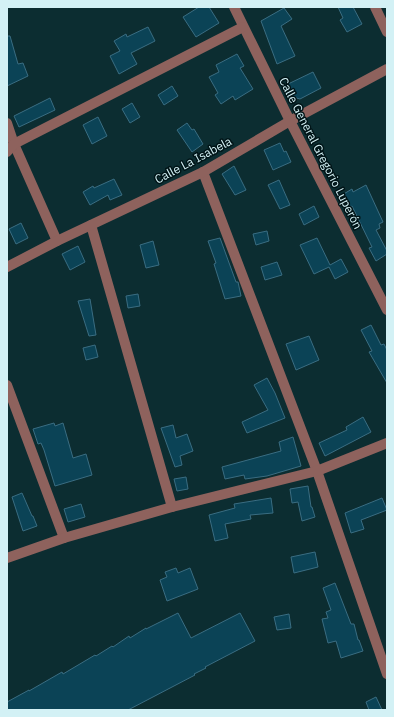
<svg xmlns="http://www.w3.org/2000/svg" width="394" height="717" viewBox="0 0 394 717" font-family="'IBM Plex Sans',sans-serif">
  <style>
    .building { fill: #0b4356; stroke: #3a6d82 }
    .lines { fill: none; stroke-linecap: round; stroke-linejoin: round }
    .minor { stroke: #8e625d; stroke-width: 10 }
    .labels { text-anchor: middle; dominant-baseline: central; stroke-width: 3; stroke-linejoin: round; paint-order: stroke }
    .street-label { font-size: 12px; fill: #d3f1f5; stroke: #001417 }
  </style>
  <rect width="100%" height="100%" fill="#0c2d31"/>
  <!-- building -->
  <g class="building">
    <path d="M199,7H209L219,23L196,37L183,17Z"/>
    <path d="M338,7H353L362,24L347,32L340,20L343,18Z"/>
    <path d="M284,8L292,19L281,26L295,56L277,64L261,21Z"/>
    <path d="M148,27L155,41L131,53L137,64L119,74L110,56L120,51L114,41L126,34L127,37Z"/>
    <path d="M7,36H10L18,64L23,63L28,76L7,86Z"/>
    <path d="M237,54L244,66L240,68L253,89L235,100L233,96L221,104L215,95L218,93L209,77L219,72L216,65Z"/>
    <path d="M313,72L321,88L300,99L293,97L286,85Z"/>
    <path d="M172,86L178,96L164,105L158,95Z"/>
    <path d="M50,98L55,110L19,127L14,116Z"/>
    <path d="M132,103L140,117L130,123L122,109Z"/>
    <path d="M98,117L107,136L92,144L83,125Z"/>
    <path d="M187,123L192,130L194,129L203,144L192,152L177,130Z"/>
    <path d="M280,143L284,152L286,151L291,162L273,170L264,150Z"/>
    <path d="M234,166L246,190L235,195L222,174Z"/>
    <path d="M114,179L122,195L110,200L108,195L90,205L83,192L93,186L94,188Z"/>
    <path d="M279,180L290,205L280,209L268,185Z"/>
    <path d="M366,185L383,222L379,224L380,228L376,230L387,251V254L376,261L369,248L372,247L352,206L349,208L342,195L352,189L353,192Z"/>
    <path d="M314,206L319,217L304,225L299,214Z"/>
    <path d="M21,223L28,238L16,244L9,229Z"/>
    <path d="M267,231L269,241L256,245L253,234Z"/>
    <path d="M220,238L236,282H238L241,296L225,299L214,264L216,263L208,241Z"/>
    <path d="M317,238L330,265L341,259L348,272L335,279L329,267L314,274L300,245Z"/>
    <path d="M153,241L159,265L146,268L140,245Z"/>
    <path d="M78,246L85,262L70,270L62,254Z"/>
    <path d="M277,262L282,275L265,280L261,267Z"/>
    <path d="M138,294L140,306L128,308L126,296Z"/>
    <path d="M90,299L96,335L89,336L78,301Z"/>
    <path d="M371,325L381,345L384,344L387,350V383L369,352L372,351L361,330Z"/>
    <path d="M309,336L319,360L296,370L286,344Z"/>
    <path d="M95,345L98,357L86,360L83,348Z"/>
    <path d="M267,378L275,393L285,418L247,433L242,422L268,410L254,385Z"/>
    <path d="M363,417L371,432L325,456L319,443L347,430L346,427Z"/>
    <path d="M54,423L55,426L63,423L73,458L86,454L92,475L55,486L44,450L41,443L38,444L33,429Z"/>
    <path d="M173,425L176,438L187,434L193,451L180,456L182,465L175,467L161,428Z"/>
    <path d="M293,437L301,466L267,476L245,479L244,475L225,479L222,467L281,451L279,442Z"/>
    <path d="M186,477L188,489L177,491L174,479Z"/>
    <path d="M308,486L311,507H312L315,517L302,521L298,502L292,503L290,489Z"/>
    <path d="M22,493L32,516H33L37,526L23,531L12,497Z"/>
    <path d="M271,498L273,513L250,515L251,519L225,524L228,538L215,541L209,515L235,508L234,504Z"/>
    <path d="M382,498L387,510L361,520L364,529L351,533L345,513Z"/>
    <path d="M81,504L85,517L68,522L64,509Z"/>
    <path d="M315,552L318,567L294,573L291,557Z"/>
    <path d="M176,568L178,573L190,568L198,589L167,601L160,580L167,577L165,572Z"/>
    <path d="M335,583L351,624H354L358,640H359L363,651L341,658L336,641L328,643L322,619L328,618L326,612L331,610L323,588Z"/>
    <path d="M178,613L191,638L240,613L255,641L205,667L206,668L194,674L195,675L128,710H7V702L29,690V691L62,672L63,674L95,655L96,656L112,646L113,647L129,636L130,638L146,628V629Z"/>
    <path d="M289,614L291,628L277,630L274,617Z"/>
    <path d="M376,697L382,710H369L366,702Z"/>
  </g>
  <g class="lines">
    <!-- minor -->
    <g class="minor">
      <path d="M234,7L290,121L387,310"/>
      <path d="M375,7L387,32"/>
      <path d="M7,123L14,144L57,241"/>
      <path d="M7,152L14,144L243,27"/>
      <path d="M203,172L317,471L387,674"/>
      <path d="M91,225L172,507"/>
      <path d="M7,267L57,241L203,172L290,121L387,69"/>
      <path d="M7,385L64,538"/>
      <path d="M7,558L64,538L172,507L317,471L387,443"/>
    </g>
  </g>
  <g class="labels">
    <!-- street labels -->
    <g class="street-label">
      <text transform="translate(321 153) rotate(63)">Calle General Gregorio Luperón</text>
      <text transform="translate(193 160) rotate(-28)">Calle La Isabela</text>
    </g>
  </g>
  <!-- border -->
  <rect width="394" height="717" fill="none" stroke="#d3f1f5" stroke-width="16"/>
</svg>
